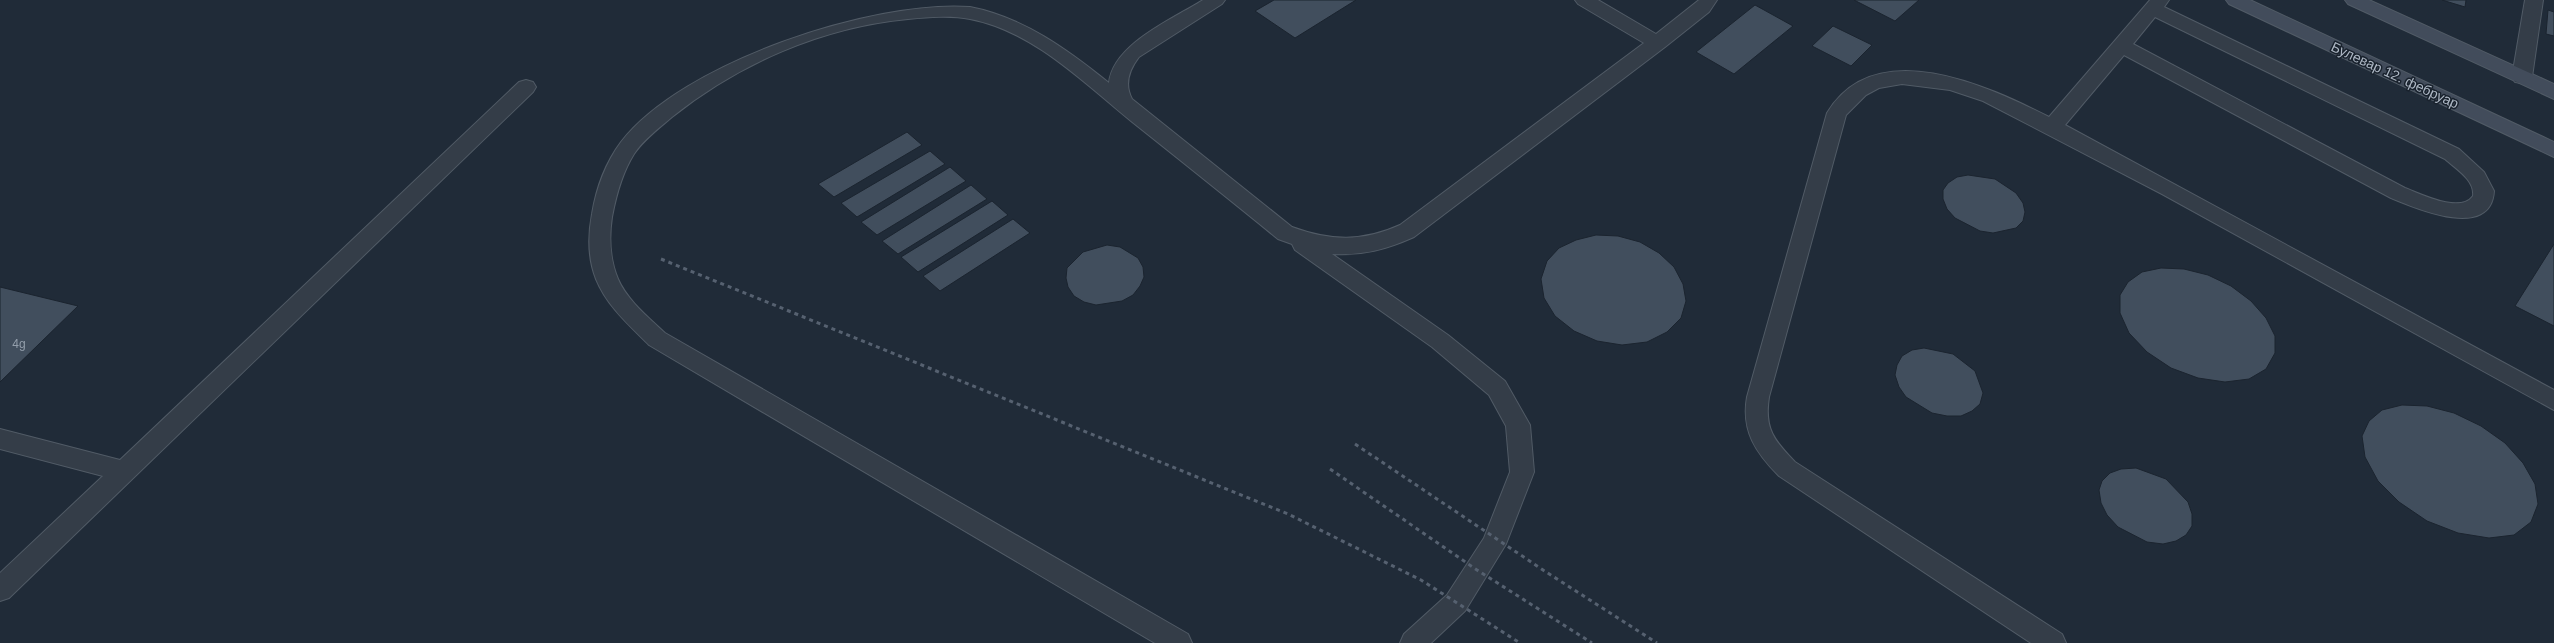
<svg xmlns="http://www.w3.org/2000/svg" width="2554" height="643" viewBox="0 0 2554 643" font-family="Arial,sans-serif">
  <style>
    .building { fill: #414e5d; stroke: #1b242f }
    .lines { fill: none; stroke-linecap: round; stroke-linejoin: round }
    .lane-casing { stroke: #515b66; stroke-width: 2 }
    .street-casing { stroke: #515b66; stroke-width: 2 }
    .secondary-casing { stroke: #515b66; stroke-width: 2 }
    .lane { fill: #343d48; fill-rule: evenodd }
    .street { fill: #343d48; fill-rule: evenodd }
    .secondary { fill: #424c5b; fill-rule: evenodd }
    .rail { stroke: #566170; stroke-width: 3; stroke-dasharray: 4 4; stroke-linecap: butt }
    .labels { text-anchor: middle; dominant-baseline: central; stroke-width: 3; stroke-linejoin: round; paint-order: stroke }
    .number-label { font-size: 12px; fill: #939eab }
    .street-label { font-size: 14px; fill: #aeb8c5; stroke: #19222d }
  </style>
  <rect width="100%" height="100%" fill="#202b38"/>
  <!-- building -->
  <g class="building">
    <path d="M1274,0H1356L1295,38L1255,11Z"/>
    <path d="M1854,0H1919L1895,21Z"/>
    <path d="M2442,0H2466L2465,7Z"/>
    <path d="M1755,5L1793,26L1734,74L1696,52Z"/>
    <path d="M2548,10L2554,12V36L2546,34Z"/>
    <path d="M1833,26L1872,45L1851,66L1812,46Z"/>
    <path d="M907,132L922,145L834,197L818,184Z"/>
    <path d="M930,151L945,164L857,217L841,203Z"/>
    <path d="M950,167L966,181L877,235L861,222Z"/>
    <path d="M1968,175L1995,179L2016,193L2023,203L2025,212L2023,221L2016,228L1993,233L1980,231L1955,218L1947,209L1943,199V190L1948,183L1957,177Z"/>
    <path d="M971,185L987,199L898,254L882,241Z"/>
    <path d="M992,201L1008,215L918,272L901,257Z"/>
    <path d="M1013,219L1030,233L940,291L923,276Z"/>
    <path d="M1596,235L1618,236L1640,242L1659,253L1674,267L1683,284L1686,301L1681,318L1667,332L1647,342L1622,345L1597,341L1574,331L1555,316L1544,298L1541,279L1547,261L1559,248L1576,240Z"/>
    <path d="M2554,244V326L2515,306Z"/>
    <path d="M1107,245L1120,247L1138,258L1143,267L1144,277L1140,286L1133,295L1122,301L1096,305L1084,302L1074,296L1068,287L1066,278L1067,268L1083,252Z"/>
    <path d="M2161,268L2184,269L2208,275L2231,286L2251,301L2266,318L2275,336V353L2266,369L2249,379L2225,382L2198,378L2171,368L2147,352L2129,333L2120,313V295L2128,282L2142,272Z"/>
    <path d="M0,287L78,306L0,382Z"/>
    <path d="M1924,348L1953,354L1975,371L1983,393L1980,404L1972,411L1961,416H1947L1932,413L1906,397L1899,387L1895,375L1897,365L1902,356L1912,350Z"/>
    <path d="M2402,405L2427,406L2454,413L2481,426L2505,443L2523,463L2535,484L2538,504L2531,522L2514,535L2489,538L2458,533L2427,521L2399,502L2378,481L2365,457L2362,436L2369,421L2382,410Z"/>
    <path d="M2136,468L2166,479L2188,502L2192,514V526L2186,535L2176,541L2163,544L2147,542L2118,527L2107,515L2101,503L2099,490L2102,481L2110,473L2121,469Z"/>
  </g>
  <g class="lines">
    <defs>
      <g id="lane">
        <path d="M1203,0H1225L1222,4L1139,57C1129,70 1124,84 1132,99L1292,227C1330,241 1363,242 1400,225L1644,43L1578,4L1575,0H1598L1656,34L1699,0H1717L1709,12L1665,47L1414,237C1387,249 1362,256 1332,254L1448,335L1505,381L1530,425L1534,472L1506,544L1465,611L1431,643H1400L1404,634L1447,595L1484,538L1510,472L1506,426L1489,395L1432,347L1295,250L1292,244L1278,239C1229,199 1180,160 1131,121C1084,83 1033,31 970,19C950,15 928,17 908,19C822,27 738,64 672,117C659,128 643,140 634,154C622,173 616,196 612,217C609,237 610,260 618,279C627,300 648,317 665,333L1188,634L1192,643H1155L649,345C629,325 607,306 596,279C588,259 588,235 592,214C596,189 606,162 621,142C682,63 872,0 970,7C1023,17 1068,50 1109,83C1113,44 1173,19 1203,0Z"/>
        <path d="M2150,0H2169L2164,7L2459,149L2484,172L2494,191C2491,241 2415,208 2391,198L2124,55L2065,125L2554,390V410L2162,194L1983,101L1950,90L1902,84L1879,88L1866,95L1846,115L1769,397C1764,429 1774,440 1795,462L2062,634L2066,643H2031L1779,476C1756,453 1741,431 1747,397L1827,113C1875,33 1988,86 2049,117ZM2155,17L2445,159C2456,169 2475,180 2473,196C2460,214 2421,194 2405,188L2133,44Z"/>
        <path d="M526,80L533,82L536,87L533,92L9,598L0,601V573L103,476L0,449V429L120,460L519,82Z"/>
      </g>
      <path id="street" d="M2525,0H2543L2532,77L2529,82L2522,83L2515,82L2512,77Z"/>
      <g id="secondary">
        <path d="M2226,0H2250L2554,142V157L2229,4Z"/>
        <path d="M2345,0H2369L2554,84V99L2348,4Z"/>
      </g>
    </defs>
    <!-- lane casing -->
    <use href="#lane" class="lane-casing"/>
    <!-- street casing -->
    <use href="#street" class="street-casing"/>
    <!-- secondary casing -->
    <use href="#secondary" class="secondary-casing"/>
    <!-- lane -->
    <use href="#lane" class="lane"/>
    <!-- street -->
    <use href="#street" class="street"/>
    <!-- secondary -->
    <use href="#secondary" class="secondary"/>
    <!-- rail -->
    <g class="rail">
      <path d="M661,259L1288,514L1421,580L1520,643"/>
      <path d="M1355,444L1543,570L1657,643"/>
      <path d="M1330,469L1477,570L1592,643"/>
    </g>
  </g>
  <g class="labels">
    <!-- number labels -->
    <g class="number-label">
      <text x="19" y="344">4g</text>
    </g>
    <!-- street labels -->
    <g class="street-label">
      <text transform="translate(2395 75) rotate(25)">Булевар 12. фебруар</text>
    </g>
  </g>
</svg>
